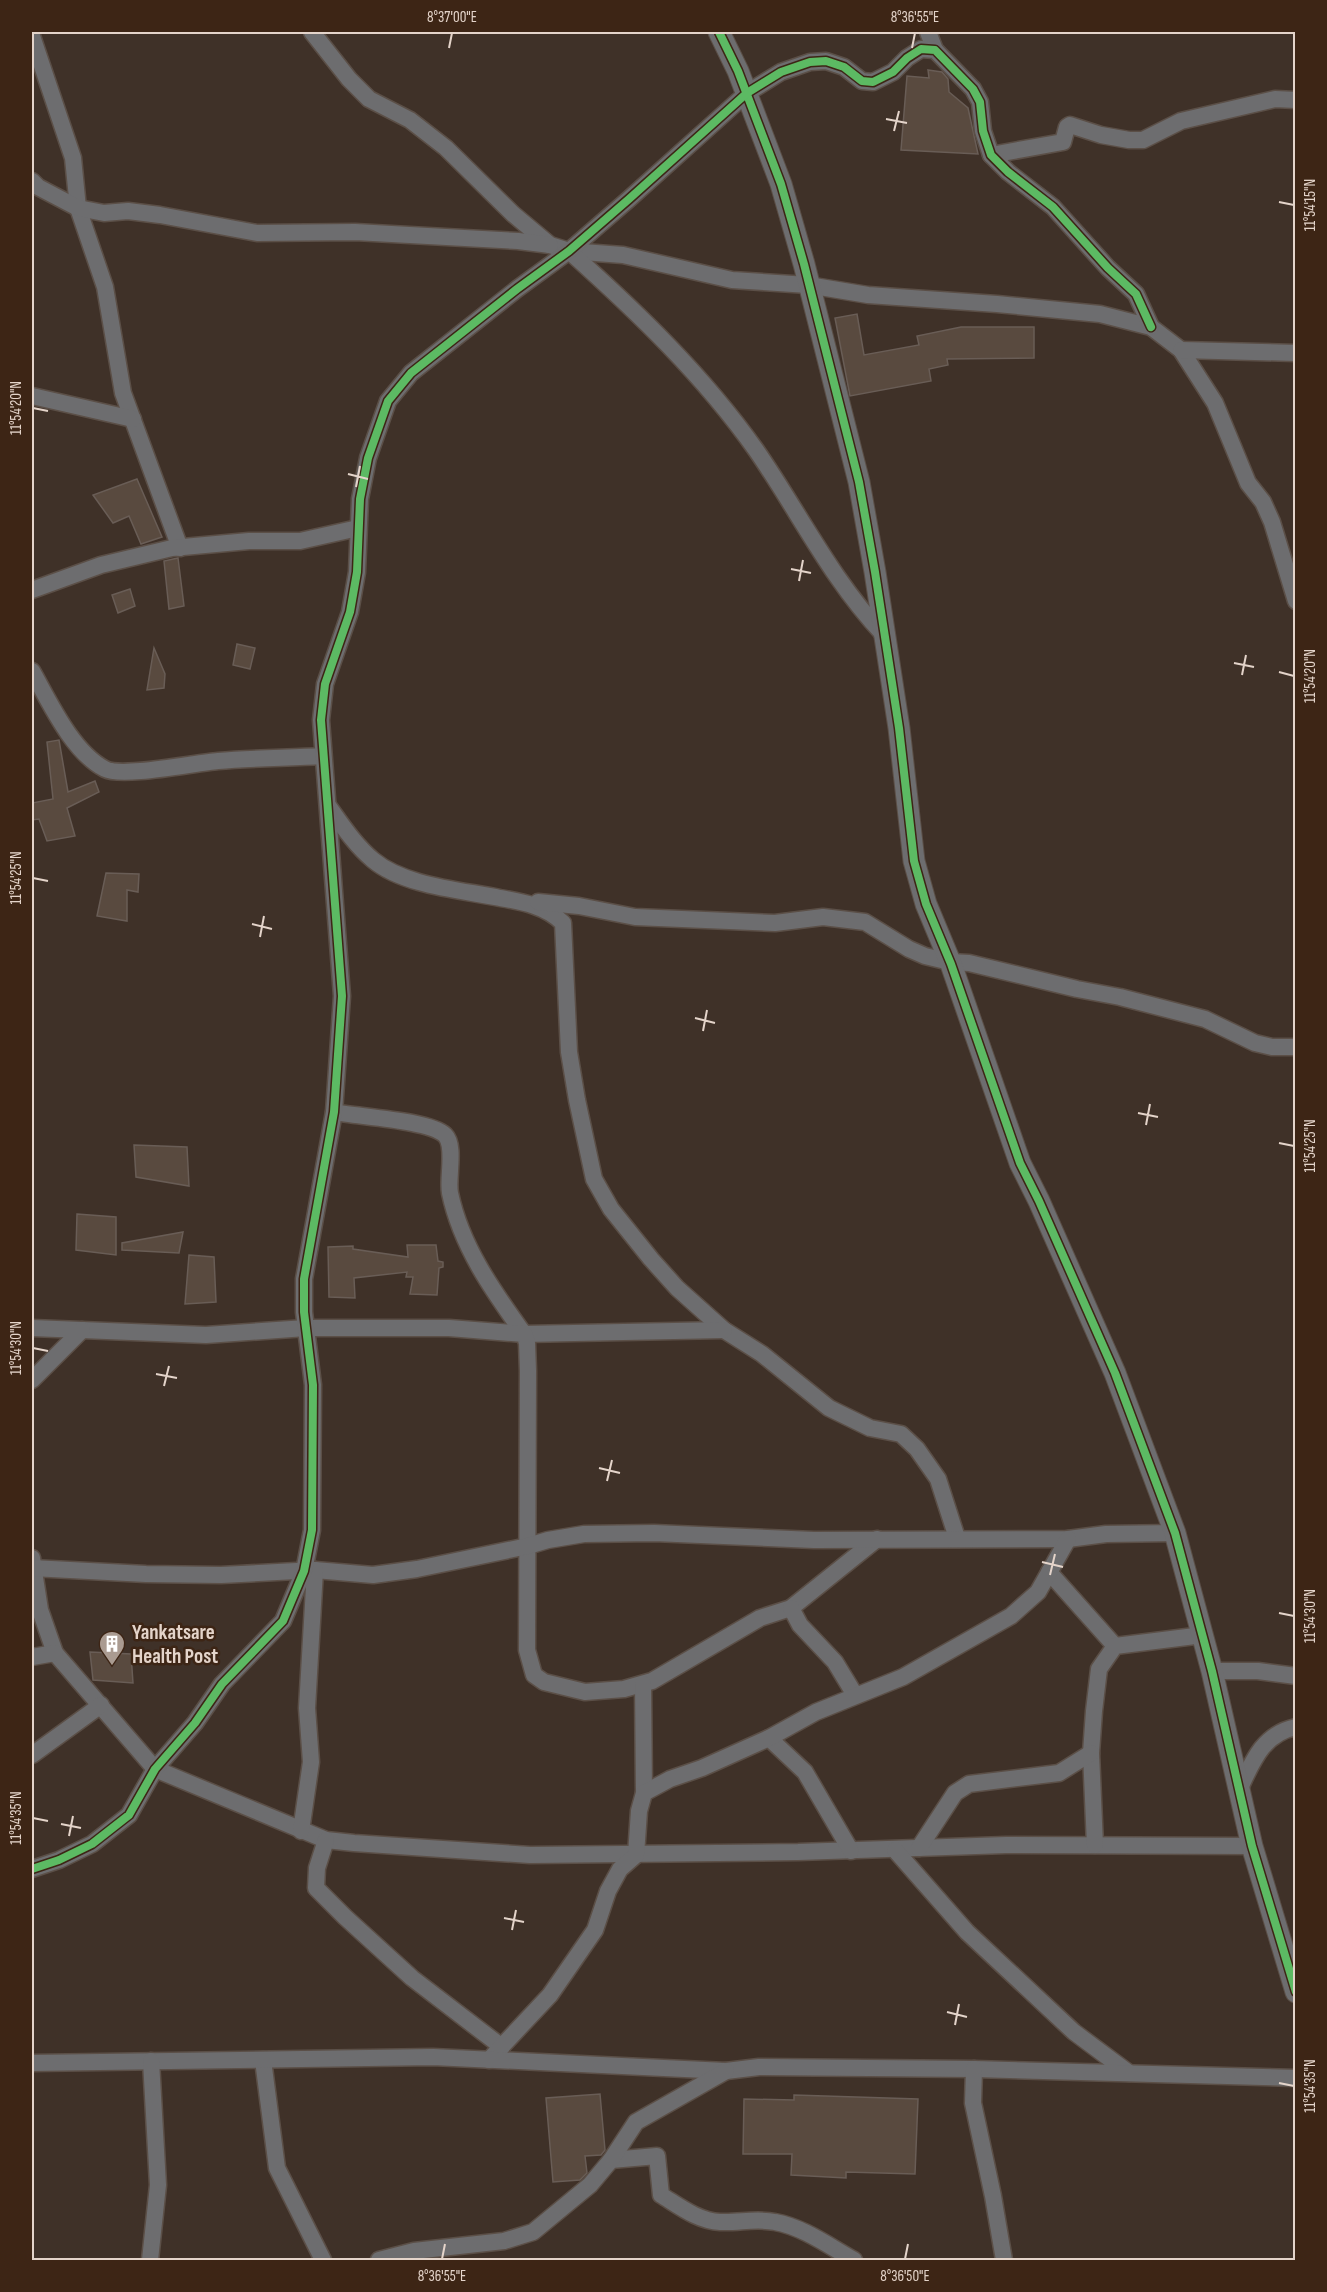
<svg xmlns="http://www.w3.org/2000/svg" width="1327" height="2292" viewBox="0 0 1327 2292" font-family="'Sofia Sans Condensed',sans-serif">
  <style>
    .building { fill: #594a3f; stroke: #695d56; stroke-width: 1.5 }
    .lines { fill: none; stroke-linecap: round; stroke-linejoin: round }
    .minor-casing { stroke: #5b4f47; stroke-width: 19 }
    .tertiary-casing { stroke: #5b4f47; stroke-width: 23 }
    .minor { stroke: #6d6d6f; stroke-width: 16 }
    .tertiary { stroke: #6d6d6f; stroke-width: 21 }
    .cycleway-casing { stroke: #3d2515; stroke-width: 11 }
    .cycleway { stroke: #5cba63; stroke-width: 8 }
    .ticks { fill: none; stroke: #e4d4ca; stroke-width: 2 }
    .labels { text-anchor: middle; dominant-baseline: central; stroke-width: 5; stroke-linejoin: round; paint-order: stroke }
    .poi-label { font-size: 21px; font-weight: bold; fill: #e4d4ca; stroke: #3d2515; text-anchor: start }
    .neatline { fill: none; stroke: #e4d4ca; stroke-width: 2 }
    .ticks-label { font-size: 15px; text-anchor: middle; fill: #e4d4ca }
  </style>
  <rect width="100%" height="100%" fill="#3f3128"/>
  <!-- building -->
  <g class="building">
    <path d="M928,70L942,72L948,79L949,92L968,108L978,154L901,150L907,76L929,78Z"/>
    <path d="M857,314L864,355L919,345L917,336L961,327H1034V358L947,359L948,365L929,369L931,381L850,396L835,318Z"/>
    <path d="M137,479L162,537L141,544L129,516L113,523L93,495Z"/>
    <path d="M178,558L184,606L169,609L164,561Z"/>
    <path d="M130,589L135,606L118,613L112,595Z"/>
    <path d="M237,644L255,648L250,669L233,665Z"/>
    <path d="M154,648L165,674L164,688L147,690Z"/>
    <path d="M59,740L68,792L95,781L99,792L67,808L75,836L47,841L39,819L32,820V803L53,799L47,742Z"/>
    <path d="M106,873L139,874L138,892L127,890V921L97,916Z"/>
    <path d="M134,1145L187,1147L189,1186L136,1177Z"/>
    <path d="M77,1214L116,1217V1255L76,1250Z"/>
    <path d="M183,1232L179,1253L122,1250V1243Z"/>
    <path d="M407,1245H436L438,1261L443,1262V1267L439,1268L437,1295L410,1294L413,1277H406L407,1272L354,1278L355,1298L329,1297L328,1247L353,1246V1249L408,1257Z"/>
    <path d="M189,1255L214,1257L216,1302L185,1304Z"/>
    <path d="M90,1652L131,1654L133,1683L93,1680Z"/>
    <path d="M600,2094L605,2150L601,2155L585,2156L587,2173L580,2180L553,2182L546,2098Z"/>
    <path d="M794,2095L918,2099L915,2174L846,2172V2178L791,2175L792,2154H743L744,2099L794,2100Z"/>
  </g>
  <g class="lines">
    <defs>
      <g id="minor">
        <path d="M312,32L349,79L369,99L410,120L446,148L513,214L550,245L569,251L623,255L732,280L808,285L868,295L997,304L1100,314L1151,327L1181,350L1215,403L1248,483L1263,502L1272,522L1296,601"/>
        <path d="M928,32L935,50"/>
        <path d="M32,36L73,158L78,208L105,287L123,393L180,548"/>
        <path d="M991,155L1063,142L1067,127L1070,125L1101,135L1129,140H1143L1181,121L1275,99L1296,100"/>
        <path d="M32,181L38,187L78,208L104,213L128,211L160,215L257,233L355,232L518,241L550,245"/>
        <path d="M569,251C637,312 703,375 756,450C799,512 831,579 883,634"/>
        <path d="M1181,350L1296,353"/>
        <path d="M32,396L133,419"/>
        <path d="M32,590L101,565L172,548L249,541H300L358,528"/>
        <path d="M32,671C49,701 72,752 105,769C122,778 194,763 218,761C252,758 288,758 323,756"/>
        <path d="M329,807C342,825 355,845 373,860C404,886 461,890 500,898C523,902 546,906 563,923L569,1052L577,1100L594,1179L611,1209L651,1259L677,1288L724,1330L762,1354L829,1408L870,1428L901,1434L917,1449L938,1479L957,1538"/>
        <path d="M538,902L579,906L635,917L775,923L823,917L865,922L909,949L925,956L950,962L969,963L1077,989L1120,997L1205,1019L1255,1043L1272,1047H1296"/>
        <path d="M334,1112C359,1117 429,1120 445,1135C456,1146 447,1178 450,1193C461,1246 493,1291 524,1334L724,1330"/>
        <path d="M32,1328L206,1335L306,1328H449L524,1334L527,1343L528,1371L527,1650L534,1675L544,1682L585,1692L624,1689L652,1681L760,1618L791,1608L877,1539"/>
        <path d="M32,1380L82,1330"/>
        <path d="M32,1558L40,1610L55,1653L155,1769L326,1840L354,1843L530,1855L798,1852L1006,1845L1252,1846"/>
        <path d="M32,1568L146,1574L221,1575L315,1570L373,1575L417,1569L528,1546L548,1540L584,1534L654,1533L814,1540L1068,1539L1106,1534L1175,1533"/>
        <path d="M1049,1572L1115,1646"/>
        <path d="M791,1608L800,1625L835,1662L855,1695"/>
        <path d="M32,1657L55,1653"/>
        <path d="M1212,1671H1258L1296,1676"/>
        <path d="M643,1684L644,1793"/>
        <path d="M769,1738L805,1772L851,1851"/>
        <path d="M32,1755L101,1705"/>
        <path d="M1239,1790C1252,1763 1262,1734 1296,1727"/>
        <path d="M301,1831L311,1762L307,1708L315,1570"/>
        <path d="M326,1840L317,1868L316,1888L345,1917L412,1978L502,2047"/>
        <path d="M1095,1845L1091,1753L1094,1711L1099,1669L1115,1646L1203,1635"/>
        <path d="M919,1848L955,1793L969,1784L1059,1773L1091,1753"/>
        <path d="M895,1850L967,1932L1074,2032L1129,2073"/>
        <path d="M32,1869L59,1860L92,1844L129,1815L155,1769L195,1723L222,1684L283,1621L304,1571L312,1530L313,1385L304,1312V1279L334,1112L342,996L321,720L325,684L350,612L357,572L360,499L368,458L388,401L411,373L517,289L569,251L629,199L747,93L781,72L810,62L826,61L844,67L862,81L873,82L893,72L907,58L921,49L935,50L973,89L980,102L983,131L991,155L1008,172L1053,207L1108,268L1136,294L1151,327"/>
        <path d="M263,2060L277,2168L323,2260"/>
        <path d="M489,2060L550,1995L595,1930L608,1891L620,1869L636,1855L639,1811L644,1793L670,1779L702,1768L769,1738L816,1712L903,1677L1011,1616L1038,1592L1068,1539"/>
        <path d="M32,2063L433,2057L726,2071L759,2067L974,2069L1296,2078"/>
        <path d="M974,2069L973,2103L993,2196L1004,2260"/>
        <path d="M611,2160L657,2156L661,2195C679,2206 698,2221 720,2222C739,2223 756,2218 775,2222C803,2227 829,2246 854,2260"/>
        <path d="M150,2260L158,2185L151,2061"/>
        <path d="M379,2260L414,2251L504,2241L533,2232L590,2185L611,2160L636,2122L726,2071"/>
      </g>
      <path id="tertiary" d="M719,32L738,71L781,184L804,264L859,482L875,572L899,728L914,861L926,904L951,964L1020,1163L1039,1201L1115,1373L1175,1533L1212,1671L1252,1846L1296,1992"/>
    </defs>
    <!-- minor casing -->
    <use href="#minor" class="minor-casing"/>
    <!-- tertiary casing -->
    <use href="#tertiary" class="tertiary-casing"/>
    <!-- minor -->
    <use href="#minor" class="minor"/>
    <!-- tertiary -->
    <use href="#tertiary" class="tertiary"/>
    <defs>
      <g id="cycleway">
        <path d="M719,32L738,71L781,184L804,264L859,482L875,572L899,728L914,861L926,904L951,964L1020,1163L1039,1201L1115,1373L1175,1533L1212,1671L1252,1846L1296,1992"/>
        <path d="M32,1869L59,1860L92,1844L129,1815L155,1769L195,1723L222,1684L283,1621L304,1571L312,1530L313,1385L304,1312V1279L334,1112L342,996L321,720L325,684L350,612L357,572L360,499L368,458L388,401L411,373L517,289L569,251L629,199L747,93L781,72L810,62L826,61L844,67L862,81L873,82L893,72L907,58L921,49L935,50L973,89L980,102L983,131L991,155L1008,172L1053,207L1108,268L1136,294L1151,327"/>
      </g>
    </defs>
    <!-- cycleway casing -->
    <use href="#cycleway" class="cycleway-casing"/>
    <!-- cycleway -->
    <use href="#cycleway" class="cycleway"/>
  </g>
  <!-- ticks -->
  <path class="ticks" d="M449,48L452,33M912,48L915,33M886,119L907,123M894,131L899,111M1279,202L1294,205M33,408L48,411M348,474L368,479M356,487L360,466M791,569L811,573M799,581L803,560M1234,663L1254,667M1279,672L1294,676M1242,675L1246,655M33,878L48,881M252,924L272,929M260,937L264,916M695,1018L715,1023M703,1031L707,1010M1138,1113L1158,1117M1146,1125L1150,1104M1279,1143L1294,1146M33,1348L48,1351M156,1374L177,1378M164,1386L169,1366M599,1468L620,1473M607,1481L612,1460M1042,1562L1063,1567M1050,1575L1055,1554M1279,1613L1294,1616M33,1818L48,1821M61,1824L81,1828M69,1836L73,1816M504,1918L524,1922M512,1930L516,1910M947,2012L967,2017M955,2025L959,2004M1279,2083L1294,2086M442,2259L445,2244M905,2259L908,2244"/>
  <!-- icons -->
  <defs>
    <symbol id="building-pin" viewBox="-11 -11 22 30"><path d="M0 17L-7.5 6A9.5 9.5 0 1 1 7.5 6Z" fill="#aa9b91" stroke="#3d2515"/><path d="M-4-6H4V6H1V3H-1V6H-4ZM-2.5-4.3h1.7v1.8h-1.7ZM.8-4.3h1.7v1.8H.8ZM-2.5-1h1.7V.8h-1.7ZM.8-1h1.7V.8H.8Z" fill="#fff"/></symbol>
  </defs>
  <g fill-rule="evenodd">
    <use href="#building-pin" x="97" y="1629" width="30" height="40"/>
  </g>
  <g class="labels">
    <!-- poi labels -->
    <g class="poi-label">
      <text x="132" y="1632">Yankatsare<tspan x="132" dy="24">Health Post</tspan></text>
    </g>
  </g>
  <!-- border -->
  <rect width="1327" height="2292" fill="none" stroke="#3d2515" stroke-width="66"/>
  <rect x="33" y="33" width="1261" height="2226" class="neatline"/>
  <g class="ticks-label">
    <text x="452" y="22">8°37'00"E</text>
    <text x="915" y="22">8°36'55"E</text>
    <text transform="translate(1310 205) rotate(-90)" y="5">11°54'15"N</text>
    <text transform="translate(16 408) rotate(-90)" y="5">11°54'20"N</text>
    <text transform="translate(1310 676) rotate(-90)" y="5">11°54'20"N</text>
    <text transform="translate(16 878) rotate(-90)" y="5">11°54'25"N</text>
    <text transform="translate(1310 1146) rotate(-90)" y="5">11°54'25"N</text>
    <text transform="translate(16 1348) rotate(-90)" y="5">11°54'30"N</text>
    <text transform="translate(1310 1616) rotate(-90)" y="5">11°54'30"N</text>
    <text transform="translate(16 1818) rotate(-90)" y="5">11°54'35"N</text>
    <text transform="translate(1310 2086) rotate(-90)" y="5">11°54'35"N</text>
    <text x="442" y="2281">8°36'55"E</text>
    <text x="905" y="2281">8°36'50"E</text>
  </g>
</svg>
